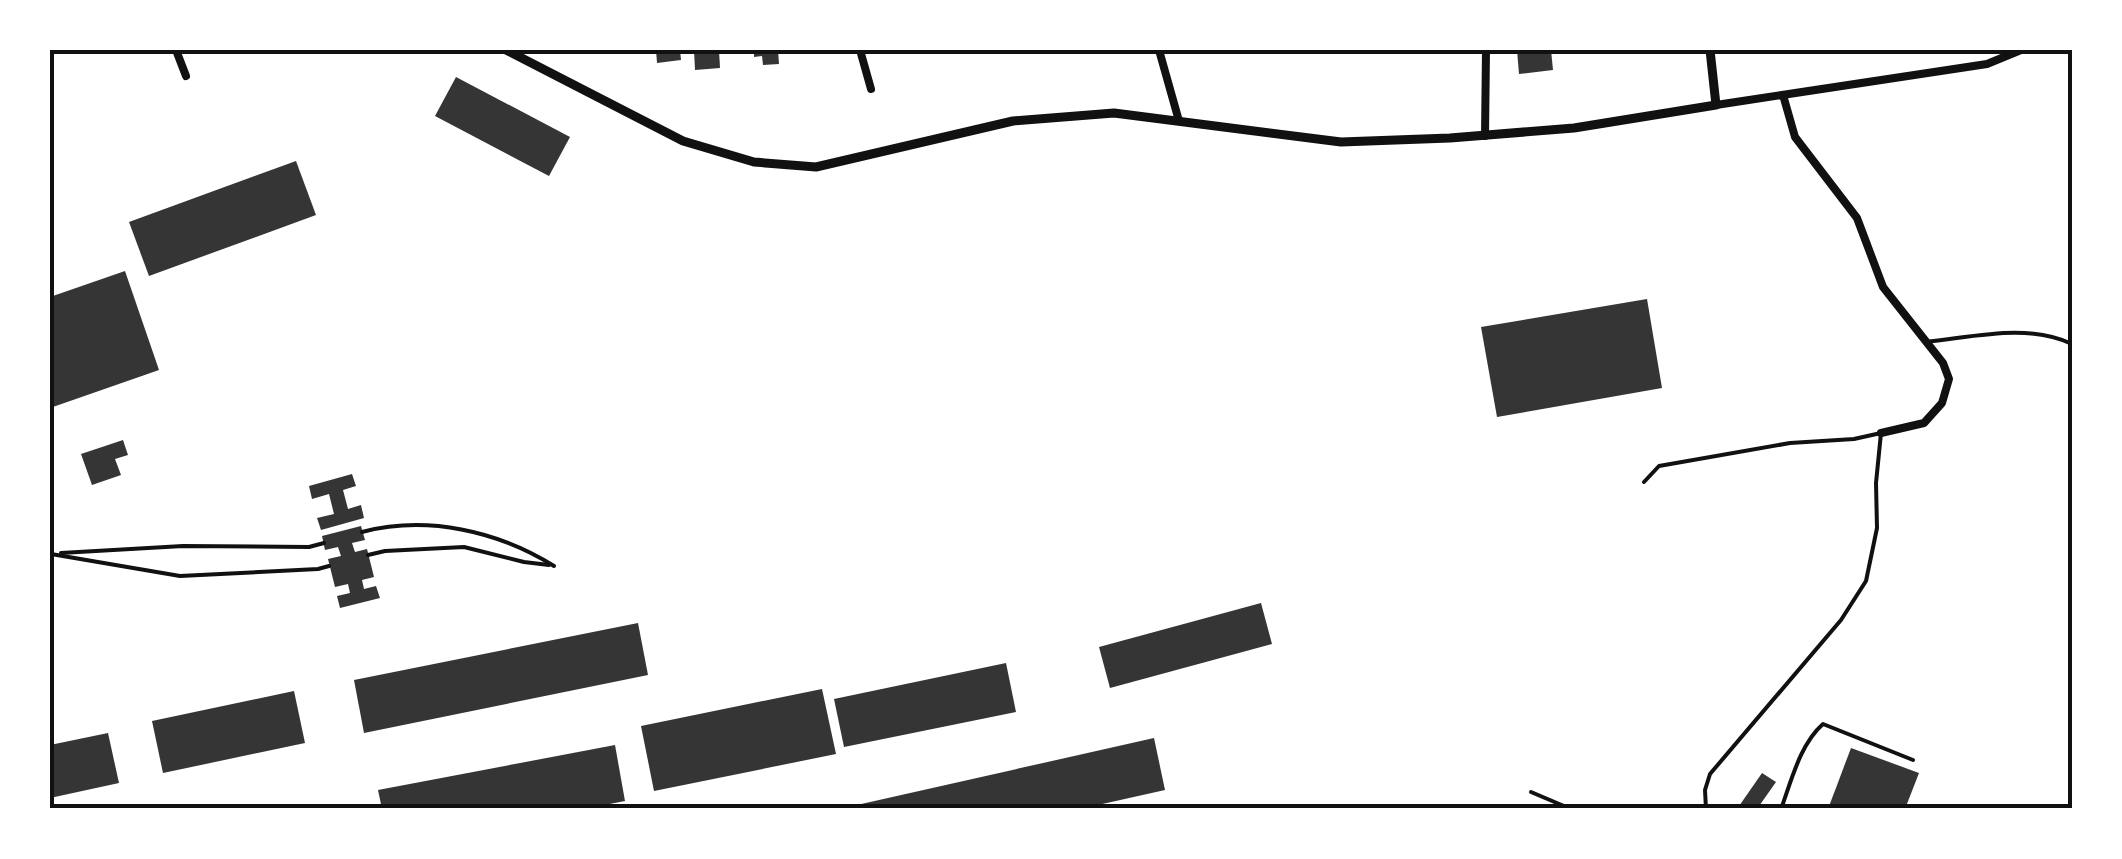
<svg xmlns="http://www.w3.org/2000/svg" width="2122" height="859" viewBox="0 0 2122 859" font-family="Barlow,sans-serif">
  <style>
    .building { fill: #353535 }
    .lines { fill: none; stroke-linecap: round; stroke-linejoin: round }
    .service { stroke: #111; stroke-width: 4 }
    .minor { stroke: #111; stroke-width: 8 }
    .tertiary { stroke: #111; stroke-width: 9 }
    .neatline { fill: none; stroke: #111; stroke-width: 4 }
  </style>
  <rect width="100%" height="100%" fill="#fff"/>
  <!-- building -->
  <g class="building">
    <path d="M656,50H680L681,60L657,63Z"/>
    <path d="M694,50H719L720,68L695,70Z"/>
    <path d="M754,50H778L779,64L763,65L762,56L754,57Z"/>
    <path d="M1517,50H1551L1553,70L1519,74Z"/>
    <path d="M456,77L570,137L549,176L435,116Z"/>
    <path d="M296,161L316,215L149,276L129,222Z"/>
    <path d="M125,271L159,370L50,408V297Z"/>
    <path d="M1647,299L1662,388L1497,417L1481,327Z"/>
    <path d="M123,440L128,455L115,459L121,475L92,485L81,454Z"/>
    <path d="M352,474L356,486L343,490L348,509L361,505L364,518L321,530L317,518L334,514L329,494L312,499L309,486Z"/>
    <path d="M361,526L365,540L352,543L355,552L367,549L374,577L362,580L364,589L376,586L380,598L340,608L337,596L350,593L348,584L335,587L328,559L341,556L338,547L325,550L322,536Z"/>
    <path d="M1261,603L1272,644L1110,688L1099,647Z"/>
    <path d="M638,623L648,675L364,733L354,680Z"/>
    <path d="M1006,663L1016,712L844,747L834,699Z"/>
    <path d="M822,689L836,754L654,791L641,726Z"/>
    <path d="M294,691L305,743L163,773L152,721Z"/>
    <path d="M108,733L119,783L50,798V745Z"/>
    <path d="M1154,738L1165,790L1080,809H839Z"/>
    <path d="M615,745L625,801L584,809H382L378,790Z"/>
    <path d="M1851,748L1919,773L1905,809H1828Z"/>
    <path d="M1762,773L1776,782L1757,809H1737Z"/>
  </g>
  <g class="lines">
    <!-- service -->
    <g class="service">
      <path d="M1926,342C1974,337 2027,323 2072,344"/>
      <path d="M1644,482L1659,466L1790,443L1854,439L1881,433L1876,483L1877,528L1866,581L1841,620L1710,774L1705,790L1706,809"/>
      <path d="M362,532C427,515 498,531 554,566"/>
      <path d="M61,553L183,546L309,547L324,543"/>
      <path d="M51,554L180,576L318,569L329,566"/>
      <path d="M368,555L385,551L464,547L524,562L549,565"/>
      <path d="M1531,792L1571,809"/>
      <path d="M1781,809C1791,782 1800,744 1823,724L1913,760"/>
    </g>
    <!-- minor -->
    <g class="minor">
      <path d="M176,50L186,76"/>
      <path d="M860,50L871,89"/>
      <path d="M1159,50L1179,121"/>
      <path d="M1783,95L1795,137L1857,218L1883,287L1943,363L1949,379L1942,403L1924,423L1881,433"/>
      <path d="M1716,105L1987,64L2021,50"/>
      <path d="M1485,136L1486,50"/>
      <path d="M50,554V588"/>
    </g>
    <!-- tertiary -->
    <path class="tertiary" d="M506,50L683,141L754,162L816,167L1013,121L1114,113L1341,142L1450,138L1574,128L1716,105L1710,50"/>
  </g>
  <!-- border -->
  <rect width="2122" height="859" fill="none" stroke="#ffffff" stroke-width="105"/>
  <rect x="52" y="52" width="2018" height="754" class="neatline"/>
</svg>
